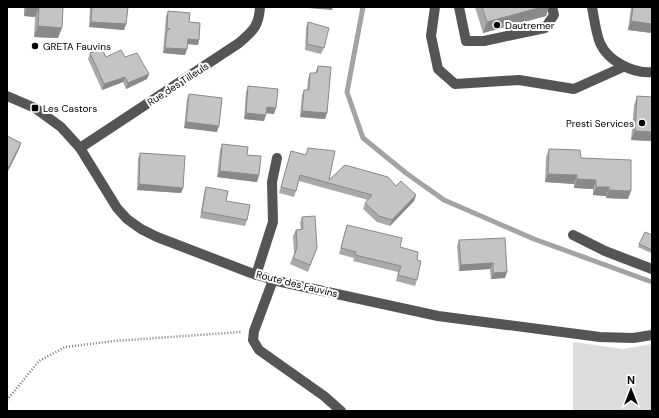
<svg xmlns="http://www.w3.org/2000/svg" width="659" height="418" viewBox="0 0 659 418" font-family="'DM Sans',sans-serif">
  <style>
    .green { fill: #dcdcdc }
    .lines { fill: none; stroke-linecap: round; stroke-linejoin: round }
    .stream { stroke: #a3a3a3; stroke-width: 5 }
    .path { stroke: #777; stroke-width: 2.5; stroke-dasharray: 1 2; stroke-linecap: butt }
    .minor { stroke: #555; stroke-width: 10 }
    .wall { fill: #a9a9a9 }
    .shaded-wall { fill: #898989 }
    .building { fill: #c4c4c4; stroke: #898989 }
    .poi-dot { fill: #000; stroke: #fff; stroke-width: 1.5 }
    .labels { text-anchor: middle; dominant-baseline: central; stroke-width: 4; stroke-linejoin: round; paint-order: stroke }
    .poi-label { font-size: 10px; fill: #000; stroke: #fff; text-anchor: start }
    .street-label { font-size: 10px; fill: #000; stroke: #fff }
  </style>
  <rect width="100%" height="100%" fill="#fff"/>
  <!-- green -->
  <path class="green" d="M573,342L623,349L652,344V411H573Z"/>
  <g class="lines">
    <!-- stream -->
    <path class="stream" d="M363,7L347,92L363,138L406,173L444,200L534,239L652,282"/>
    <!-- path -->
    <path class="path" d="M7,400L39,361L65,347L114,341L241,332"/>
    <!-- minor -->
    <g class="minor">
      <path d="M435,7L431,36L438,69L455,84L519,80L574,89L623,67"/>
      <path d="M459,7L466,41H484L545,28L554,15L552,7"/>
      <path d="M592,7C594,18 596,33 600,43C608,61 633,74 652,72"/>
      <path d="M7,96L35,108L61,127L80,148L117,208L127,219L141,229L157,237L251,273L277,281L438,316L600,337L633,338L652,335"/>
      <path d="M80,148L239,43C253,31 259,26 260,7"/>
      <path d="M573,235L605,251L652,269"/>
      <path d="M256,275L273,222L272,182L277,158"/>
      <path d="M273,280L254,331L253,340L259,350L324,396L341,411"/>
    </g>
  </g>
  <!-- wall -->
  <g class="wall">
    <path d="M24,7H63L58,38L34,37L35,17L24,16Z"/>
    <path d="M90,7H128L126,24L124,30L89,27Z"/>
    <path d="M475,7H549L546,16L483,33Z"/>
    <path d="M631,7H652V33L628,30Z"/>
    <path d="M168,11L189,22L199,40L198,45L188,44L185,55L163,53L166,16Z"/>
    <path d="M308,22L324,48L321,54L305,50L306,28Z"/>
    <path d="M90,53L106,57H125L149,74L147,79L126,89L123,82L102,90L88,59Z"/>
    <path d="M318,66L327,113L325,119L300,117L302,95L304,90H307L308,79L310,73H315Z"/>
    <path d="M248,86L274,114L266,113L264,121L244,119L246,92Z"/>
    <path d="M189,94L217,132L184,128L187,99Z"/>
    <path d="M637,96L652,97V141L631,140L634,105Z"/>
    <path d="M7,136L21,143L19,149L7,173Z"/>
    <path d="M222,144L247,155L259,175L257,182L217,177L220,150Z"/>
    <path d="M308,148L329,180L396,186L416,195L414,201L390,226L377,222L363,209L365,203L368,200L299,181L294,197L279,193L291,151L306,155Z"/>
    <path d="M549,149L581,158L628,199L606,198V196L593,195V189L574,188V184L545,182L546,157Z"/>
    <path d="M140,153L183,188L181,193L137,190L138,159Z"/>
    <path d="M206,187L226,201L247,220L245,226L200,218L204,193Z"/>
    <path d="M302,217L317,248L308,272L290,264L294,254L293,236L296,230L301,229L300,223Z"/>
    <path d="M347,225L400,247L417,260V280L415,286L396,281L398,272L353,261L354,258L339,254L345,231Z"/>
    <path d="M652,235V250L651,253L638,247L639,244Z"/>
    <path d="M459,240L507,272L505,278L491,279L490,269L459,271L457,246Z"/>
  </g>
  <!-- shaded-wall -->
  <g class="shaded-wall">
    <path d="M27,7H39L35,17L24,16Z"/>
    <path d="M308,7H333L332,10L308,8Z"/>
    <path d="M542,7H549L546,16L483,33L487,22Z"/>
    <path d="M631,21L652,24V33L628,30Z"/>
    <path d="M91,22L126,24L124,30L89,27Z"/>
    <path d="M38,26L62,28L58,38L34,37Z"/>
    <path d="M188,39L199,40L198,45L186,44Z"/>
    <path d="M165,48L187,49L185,55L163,53Z"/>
    <path d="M149,74L147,79L126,89L128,83Z"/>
    <path d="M125,77L123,82L102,90L104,84Z"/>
    <path d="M267,107L276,108L274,114L265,113Z"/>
    <path d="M302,111L327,113L325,119L300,117Z"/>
    <path d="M246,113L266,115L264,121L244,119Z"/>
    <path d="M186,122L219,126L217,132L184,128Z"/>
    <path d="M635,131L652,132V141L631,140Z"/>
    <path d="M21,143L19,149L7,173L9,167Z"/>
    <path d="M220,171L259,175L257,182L217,177Z"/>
    <path d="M548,174L577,175L574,184L545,182Z"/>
    <path d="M577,179L596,180L593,189L574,188Z"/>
    <path d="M139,184L183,188L181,193L137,190Z"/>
    <path d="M596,187H609L606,196L593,195Z"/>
    <path d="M609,190L631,191L628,199L606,198Z"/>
    <path d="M416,195L414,201L390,226L392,220Z"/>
    <path d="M493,263L490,269L459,271L461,265Z"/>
    <path d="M507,272L505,278L491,279L493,273Z"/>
  </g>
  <!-- building -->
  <g class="building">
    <path d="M39,7H63L62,28L38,26Z"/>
    <path d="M92,7H128L126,24L91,22Z"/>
    <path d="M482,7H542L487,22Z"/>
    <path d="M633,7H652V24L631,21Z"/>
    <path d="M168,11L190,13L189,22L200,23L199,40L188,39L187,49L165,48L167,30L170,29L167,28Z"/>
    <path d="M308,22L329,28L324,48L307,44Z"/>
    <path d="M102,49L106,57L121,50L125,57L137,53L149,74L128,83L125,77L104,84L90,53Z"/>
    <path d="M318,66L331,67L327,113L302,111L304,90H309L310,73H317Z"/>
    <path d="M248,86L278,89L276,108L267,107L266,115L246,113Z"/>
    <path d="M189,94L222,98L219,126L186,122Z"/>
    <path d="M637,96L652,97V132L635,131Z"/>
    <path d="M7,136L21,143L9,167L7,166Z"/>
    <path d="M222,144L248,147L247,155L261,156L259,175L220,171Z"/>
    <path d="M308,148L335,151L329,180L345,165L388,177L396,186L401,181L416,195L392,220L379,216L365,203L372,195L300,175L296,191L281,187L291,151L306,155Z"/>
    <path d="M549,149L580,150L581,158L631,160V191L609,190V187H596V180L577,179V175L548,174Z"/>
    <path d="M140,153L185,156L183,188L139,184Z"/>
    <path d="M206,187L228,191L226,201L250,205L247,220L202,212Z"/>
    <path d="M315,216L317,248L310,265L293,258L297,248L296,230L303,229L302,217Z"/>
    <path d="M347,225L402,238L400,247L418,252L417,260L421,261L417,280L398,275L401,266L355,255L356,252L341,248Z"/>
    <path d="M645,232L652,235V250L639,244Z"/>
    <path d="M505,238L507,272L493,273V263L461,265L459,240Z"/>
  </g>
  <!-- markers -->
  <g class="poi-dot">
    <circle cx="497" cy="25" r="4"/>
    <circle cx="35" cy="46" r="4"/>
    <rect x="31" y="104" width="8" height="8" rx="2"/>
    <circle cx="642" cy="123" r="4"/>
  </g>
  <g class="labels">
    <!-- poi labels -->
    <g class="poi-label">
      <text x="505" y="25">Dautremer</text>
      <text x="43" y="46">GRETA Fauvins</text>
      <text x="43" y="108">Les Castors</text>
      <text x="634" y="123" text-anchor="end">Presti Services</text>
    </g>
    <!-- street labels -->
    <g class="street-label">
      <text transform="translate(178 84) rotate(-33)">Rue des Tilleuls</text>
      <text transform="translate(297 284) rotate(14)">Route des Fauvins</text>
    </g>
  </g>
  <!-- border -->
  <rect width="659" height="418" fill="none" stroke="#000000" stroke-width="16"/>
  <!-- north arrow -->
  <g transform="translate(631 390)" stroke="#ffffff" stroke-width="3" paint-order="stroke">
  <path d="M0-3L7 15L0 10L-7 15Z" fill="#000000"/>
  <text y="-6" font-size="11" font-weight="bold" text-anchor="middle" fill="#000000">N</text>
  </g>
</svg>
